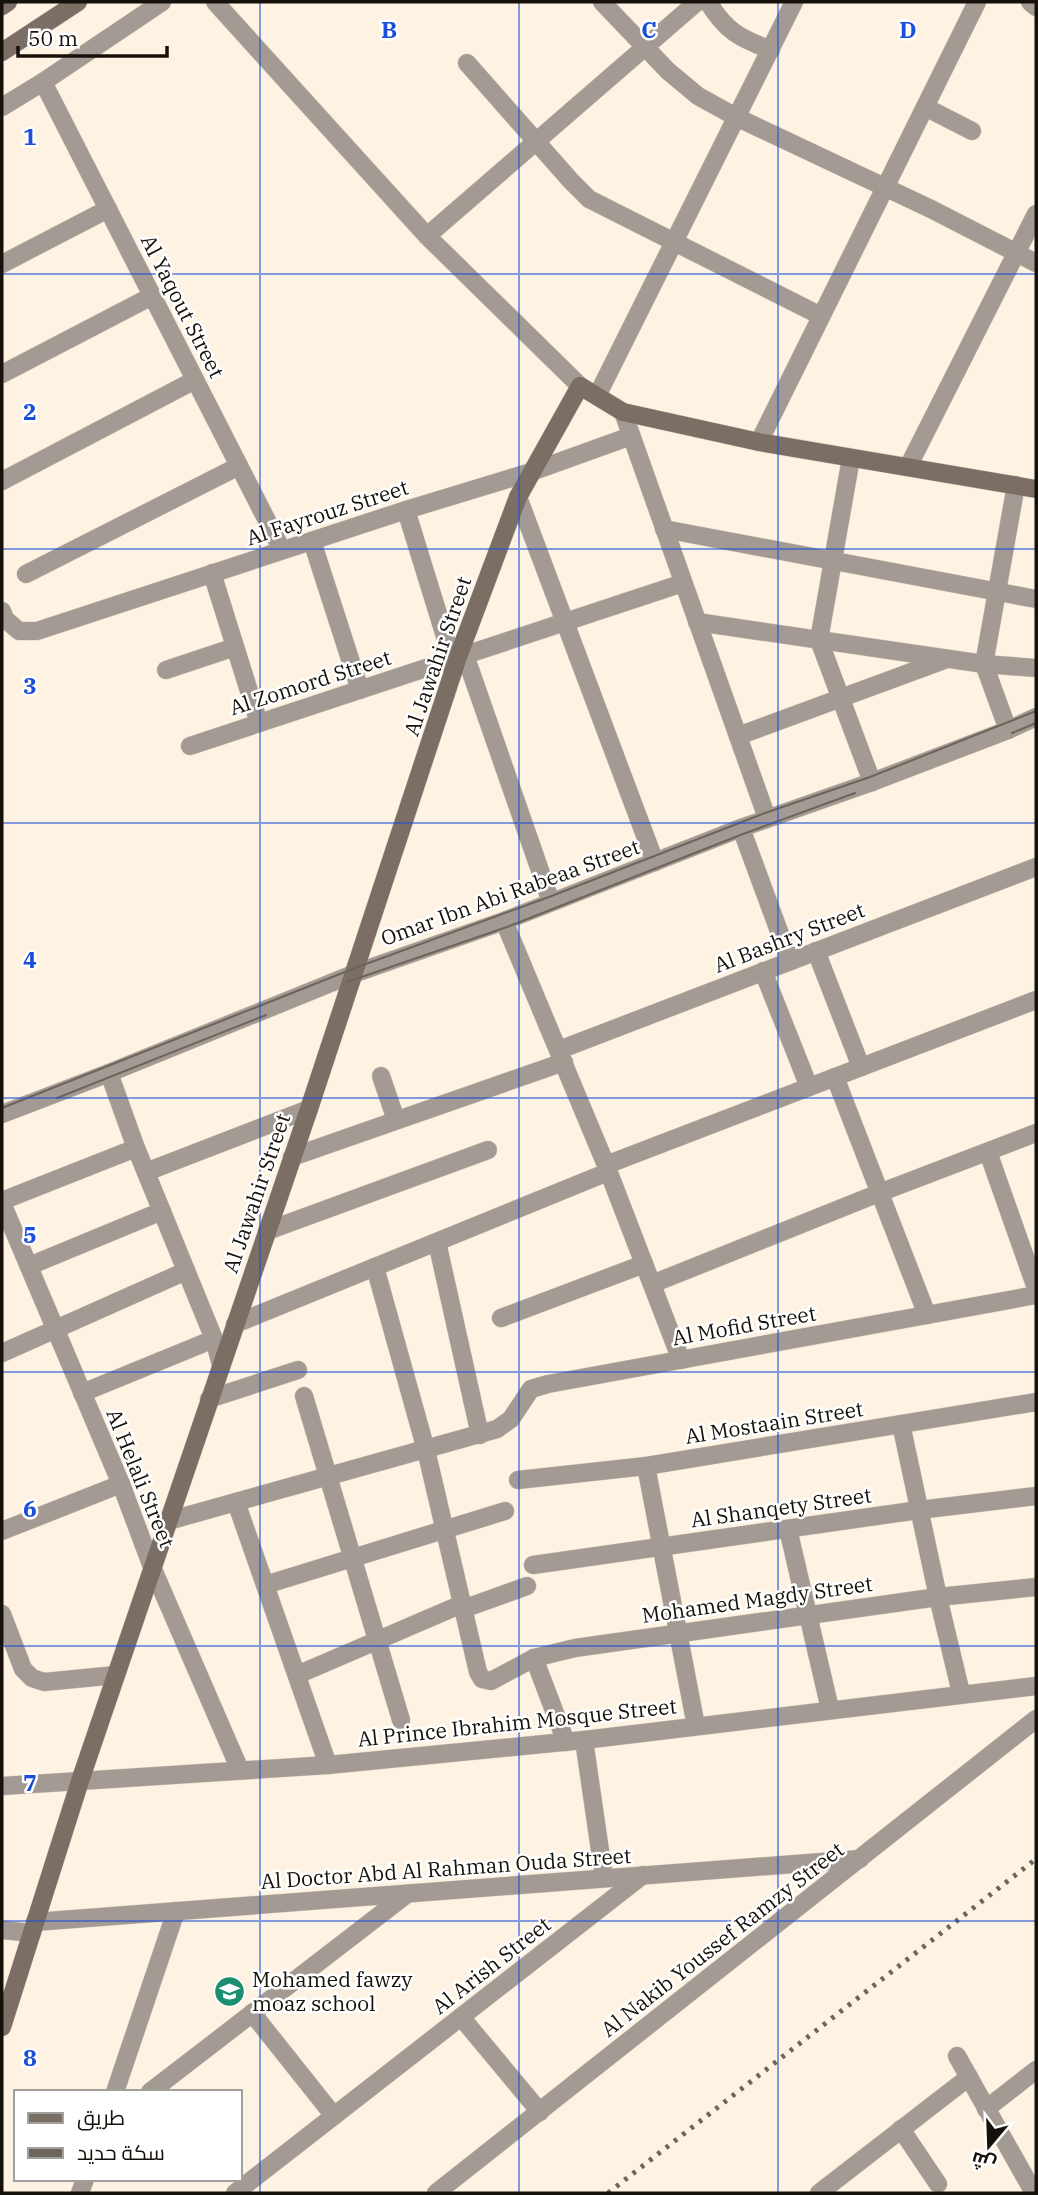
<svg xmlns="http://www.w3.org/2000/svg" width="1038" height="2195" viewBox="0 0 1038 2195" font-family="'IBM Plex Serif',Cairo,serif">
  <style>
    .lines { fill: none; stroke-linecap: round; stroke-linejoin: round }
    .minor-casing { stroke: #d9cfc0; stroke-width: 19 }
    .tertiary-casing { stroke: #d9cfc0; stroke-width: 19 }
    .secondary-casing { stroke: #d9cfc0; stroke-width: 19 }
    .minor { stroke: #a29a93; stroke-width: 18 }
    .tertiary { stroke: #a29a93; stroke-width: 18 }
    .secondary { stroke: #7a6e65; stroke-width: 18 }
    .tram { stroke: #6c655b; stroke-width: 2 }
    .rail { stroke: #6c655b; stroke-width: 5; stroke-dasharray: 3.5 7; stroke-linecap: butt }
    .grid { fill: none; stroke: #1d4ed8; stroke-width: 2; stroke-opacity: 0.55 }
    .labels { text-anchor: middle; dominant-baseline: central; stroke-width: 5; stroke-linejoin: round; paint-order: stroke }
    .street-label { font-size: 21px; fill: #16120b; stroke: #fff }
    .poi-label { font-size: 21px; fill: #16120b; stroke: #fff; text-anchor: start }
    .grid-label { font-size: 23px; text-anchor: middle; font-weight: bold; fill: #1d4ed8; stroke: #fff; stroke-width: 5; stroke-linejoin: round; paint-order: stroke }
  </style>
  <rect width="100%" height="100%" fill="#fef3e3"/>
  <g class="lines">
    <defs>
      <g id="minor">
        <path d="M215,2L427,236L580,386"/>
        <path d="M602,2L668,71L698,96L736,117L931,209L1036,263"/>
        <path d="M708,2C726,31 739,38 771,50"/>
        <path d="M1030,2L1036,7"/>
        <path d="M467,63L571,181L589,199L821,316"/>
        <path d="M43,82L282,550"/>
        <path d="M925,107L972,131"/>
        <path d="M427,236L697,2"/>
        <path d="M2,264L108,209"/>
        <path d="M2,374L152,296"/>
        <path d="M597,396L794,2"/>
        <path d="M623,412L767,818"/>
        <path d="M759,442L977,2"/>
        <path d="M851,458L819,640L872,782"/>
        <path d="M908,467L1036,214"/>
        <path d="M2,481L195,380"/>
        <path d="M518,497L655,862"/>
        <path d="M406,510L452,659"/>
        <path d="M664,529L1036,599"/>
        <path d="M312,541L360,690"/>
        <path d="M212,573L259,723"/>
        <path d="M26,574L239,466"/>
        <path d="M2,611L5,619L19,631H37L406,510L531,472L631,436"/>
        <path d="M697,622L984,664L1036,668"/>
        <path d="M465,655L551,902"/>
        <path d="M166,670L235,647"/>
        <path d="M1008,730L984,664L1016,485"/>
        <path d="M738,736L944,660"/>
        <path d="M190,746L683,583"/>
        <path d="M741,828L790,961"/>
        <path d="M504,921L606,1165L681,1360"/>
        <path d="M816,951L861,1067"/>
        <path d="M763,971L809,1087"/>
        <path d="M559,1050L1036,867"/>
        <path d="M109,1073L136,1148L214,1339L221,1365"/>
        <path d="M381,1076L396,1120"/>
        <path d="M835,1077L927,1315"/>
        <path d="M2,1114L109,1073L353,974L504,921L741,828L872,782L1008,730L1036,717"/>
        <path d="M988,1152L1036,1288"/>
        <path d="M292,1157L564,1062"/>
        <path d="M606,1165L1036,1000"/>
        <path d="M146,1172L309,1109"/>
        <path d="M2,1201L136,1148"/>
        <path d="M2,1203L121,1484L152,1567L240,1770"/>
        <path d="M267,1231L488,1150"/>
        <path d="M437,1242L480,1435"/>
        <path d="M29,1266L162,1211"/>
        <path d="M375,1267L426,1450L478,1672L482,1679L491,1681L534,1658L575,1648L938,1597L1036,1587"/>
        <path d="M652,1284L879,1193L1036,1133"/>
        <path d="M501,1318L644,1264"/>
        <path d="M235,1324L608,1172"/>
        <path d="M2,1353L186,1271"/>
        <path d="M82,1393L214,1339"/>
        <path d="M304,1396L401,1720"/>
        <path d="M209,1399L298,1370"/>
        <path d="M901,1424L938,1597L961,1693"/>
        <path d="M646,1466L696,1726"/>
        <path d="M518,1480L646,1466L1036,1402"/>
        <path d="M236,1502L328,1765"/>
        <path d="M168,1521L497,1429L511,1419L531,1389L548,1384L1036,1295"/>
        <path d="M788,1529L830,1709"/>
        <path d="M2,1531L121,1484"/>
        <path d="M533,1565L919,1510L1036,1496"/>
        <path d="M265,1585L505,1511"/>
        <path d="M463,1609L527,1586"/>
        <path d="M2,1614L23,1669L32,1678L44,1682L116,1675"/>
        <path d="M534,1658L566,1742"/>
        <path d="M297,1675L462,1604"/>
        <path d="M584,1740L604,1878"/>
        <path d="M2,1786L328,1765L584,1740L1036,1686"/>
        <path d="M35,1922L860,1859"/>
        <path d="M2,1930L32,1933"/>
        <path d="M252,2013L334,2116"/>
        <path d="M461,2017L540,2112"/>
        <path d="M957,2056L1034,2193"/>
        <path d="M115,2092L176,1911"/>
        <path d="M150,2092L407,1894"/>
        <path d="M986,2109L1036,2070"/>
        <path d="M901,2129L938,2184"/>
        <path d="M80,2193L85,2179"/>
        <path d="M235,2193L643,1875"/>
        <path d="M436,2193L1036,1719"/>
        <path d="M819,2193L969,2077"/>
      </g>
      <path id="tertiary" d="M2,107L43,82L162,2"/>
      <g id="secondary">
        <path d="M2,6L8,2"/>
        <path d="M2,52L78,2"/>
        <path d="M2,2027L80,1781L309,1109L458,657L518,497L580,386L623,412L759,442L1036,489"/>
      </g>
    </defs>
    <!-- minor casing -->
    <use href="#minor" class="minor-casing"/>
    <!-- tertiary casing -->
    <use href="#tertiary" class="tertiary-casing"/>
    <!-- secondary casing -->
    <use href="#secondary" class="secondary-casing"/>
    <!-- minor -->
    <use href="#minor" class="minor"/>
    <!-- tertiary -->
    <use href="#tertiary" class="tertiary"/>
    <!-- secondary -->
    <use href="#secondary" class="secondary"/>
    <!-- tram -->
    <g class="tram">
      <path d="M1012,733L1036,723"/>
      <path d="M347,982L507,927L743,834L855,793"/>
      <path d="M57,1098L266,1015"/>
      <path d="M2,1108L355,968L549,897L765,813L870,777L1036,711"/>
    </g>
    <!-- rail -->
    <path class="rail" d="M608,2193L1036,1859"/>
  </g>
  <!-- grid -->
  <path class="grid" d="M260,2V2193M519,2V2193M778,2V2193M2,274H1036M2,549H1036M2,823H1036M2,1098H1036M2,1372H1036M2,1646H1036M2,1921H1036"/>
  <!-- icons -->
  <defs>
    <symbol id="school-disc" viewBox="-11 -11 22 22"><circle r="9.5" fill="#1d8f71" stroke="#fff"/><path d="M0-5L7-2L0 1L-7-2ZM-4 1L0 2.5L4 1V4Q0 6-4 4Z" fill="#fff"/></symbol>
  </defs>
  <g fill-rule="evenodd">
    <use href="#school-disc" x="212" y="1974" width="35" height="35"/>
  </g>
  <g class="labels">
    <!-- street labels -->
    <g class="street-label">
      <text transform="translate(183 306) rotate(63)">Al Yaqout Street</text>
      <text transform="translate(327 512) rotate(-18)">Al Fayrouz Street</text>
      <text transform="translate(437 656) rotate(-71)">Al Jawahir Street</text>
      <text transform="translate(310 682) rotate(-18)">Al Zomord Street</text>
      <text transform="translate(510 892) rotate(-20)">Omar Ibn Abi Rabeaa Street</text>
      <text transform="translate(789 937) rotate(-21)">Al Bashry Street</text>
      <text transform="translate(256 1193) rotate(-71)">Al Jawahir Street</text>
      <text transform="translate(744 1325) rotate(-10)">Al Mofid Street</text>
      <text transform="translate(774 1422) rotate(-9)">Al Mostaain Street</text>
      <text transform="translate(141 1478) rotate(68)">Al Helali Street</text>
      <text transform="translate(781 1507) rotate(-8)">Al Shanqety Street</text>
      <text transform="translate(757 1599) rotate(-8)">Mohamed Magdy Street</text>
      <text transform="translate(517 1722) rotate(-6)">Al Prince Ibrahim Mosque Street</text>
      <text transform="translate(446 1868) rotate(-4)">Al Doctor Abd Al Rahman Ouda Street</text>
      <text transform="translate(722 1939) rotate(-38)">Al Nakib Youssef Ramzy Street</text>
      <text transform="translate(491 1965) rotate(-38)">Al Arish Street</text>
    </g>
    <!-- poi labels -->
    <g class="poi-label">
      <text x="252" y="1979">Mohamed fawzy<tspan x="252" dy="24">moaz school</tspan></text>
    </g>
  </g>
  <g class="grid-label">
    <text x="389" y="38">B</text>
    <text x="649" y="38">C</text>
    <text x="908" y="38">D</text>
    <text x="30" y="145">1</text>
    <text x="30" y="420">2</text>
    <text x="30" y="694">3</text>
    <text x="30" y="968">4</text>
    <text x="30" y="1243">5</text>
    <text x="30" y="1517">6</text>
    <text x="30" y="1791">7</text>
    <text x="30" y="2066">8</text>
  </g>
  <!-- border -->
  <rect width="1038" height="2195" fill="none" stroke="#16120b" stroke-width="7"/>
  <!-- legend -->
  <rect x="14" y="2090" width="228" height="91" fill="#ffffff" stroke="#a2a09d" stroke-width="2"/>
  <rect x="28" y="2113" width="35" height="10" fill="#7a6e65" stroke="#a2a09d" stroke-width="2"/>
  <text x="77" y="2125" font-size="21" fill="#16120b">طريق</text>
  <rect x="28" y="2148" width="35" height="10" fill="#6c655b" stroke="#a2a09d" stroke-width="2"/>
  <text x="77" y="2160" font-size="21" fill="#16120b">سكة حديد</text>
  <!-- north arrow -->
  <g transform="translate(989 2146) rotate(199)" stroke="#ffffff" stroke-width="5" paint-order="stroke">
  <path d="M0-5L12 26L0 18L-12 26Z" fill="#16120b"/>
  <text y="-10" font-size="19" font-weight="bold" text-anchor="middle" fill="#16120b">ش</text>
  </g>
  <!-- scale -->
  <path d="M18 46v10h149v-10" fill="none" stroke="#16120b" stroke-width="3.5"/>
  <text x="28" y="46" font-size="21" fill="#16120b" stroke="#ffffff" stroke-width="5" paint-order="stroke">50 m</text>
</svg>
